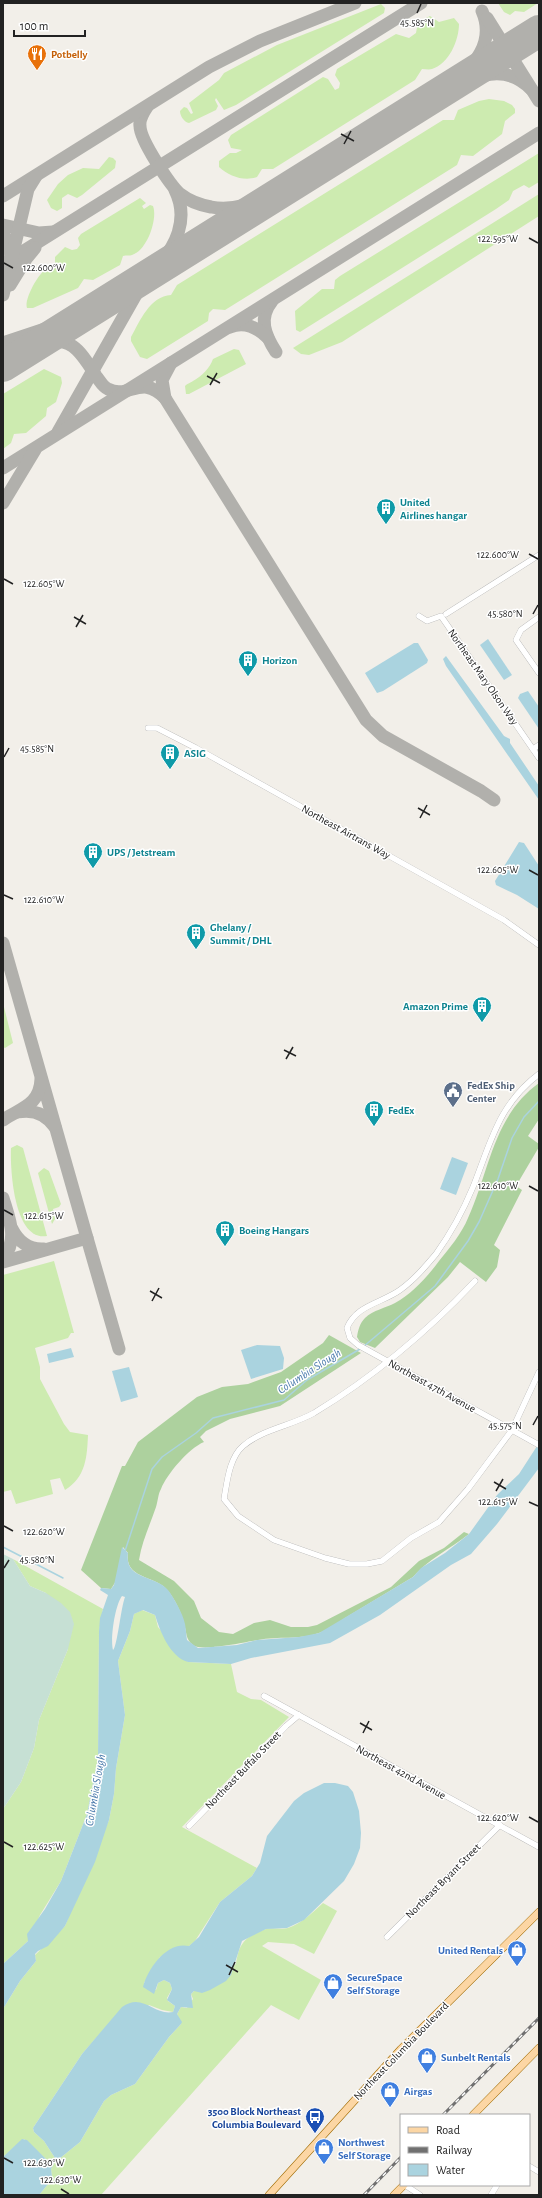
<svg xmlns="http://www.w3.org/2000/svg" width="542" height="2198" viewBox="0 0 542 2198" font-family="'Alegreya Sans',sans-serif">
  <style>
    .grass { fill: #cdebb0 }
    .forest { fill: #add19e }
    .wetland { fill: #c6e0d4 }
    .water { fill: #aad3df; fill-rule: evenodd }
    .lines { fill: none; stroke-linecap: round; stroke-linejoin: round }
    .stream { stroke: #aad3df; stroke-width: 1.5 }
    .taxiway { stroke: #b1b0ac; stroke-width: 13 }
    .runway { stroke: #b1b0ac; stroke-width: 32 }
    .minor-casing { stroke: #a9a9a9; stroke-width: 6 }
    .major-casing { stroke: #a06b00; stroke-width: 8 }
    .minor { stroke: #fff; stroke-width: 5.5 }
    .major { stroke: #fcd6a4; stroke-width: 7 }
    .rail-casing { stroke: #707070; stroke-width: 3 }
    .rail { stroke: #fff; stroke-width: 1.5; stroke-dasharray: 4.5; stroke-linecap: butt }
    .ticks { fill: none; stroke: #222; stroke-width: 1.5 }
    .labels { text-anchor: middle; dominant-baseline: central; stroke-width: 3; stroke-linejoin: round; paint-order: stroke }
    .food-label { font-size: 11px; font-weight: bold; fill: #c56008; stroke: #fff; text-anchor: start }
    .culture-label { font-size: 11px; font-weight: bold; fill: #0d838f; stroke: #fff; text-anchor: start }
    .street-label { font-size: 11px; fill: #222; stroke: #fff }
    .service-label { font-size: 11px; font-weight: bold; fill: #4e5e75; stroke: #fff; text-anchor: start }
    .shop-label { font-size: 11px; font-weight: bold; fill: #366cbe; stroke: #fff; text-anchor: start }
    .transit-label { font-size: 11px; font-weight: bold; fill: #164399; stroke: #fff; text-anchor: end }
    .water-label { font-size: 12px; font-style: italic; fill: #4a7aab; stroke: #fff }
    .ticks-label { font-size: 10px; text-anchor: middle; fill: #222; stroke: #fff; stroke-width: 3; stroke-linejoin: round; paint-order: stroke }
  </style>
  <rect width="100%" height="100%" fill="#f2efe9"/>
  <!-- grass -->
  <g class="grass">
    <path d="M498,3H538L524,12L515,11L510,15L504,12Z"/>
    <path d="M381,4L385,8L384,13L236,105L224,110L216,98L215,100L218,106L216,110L189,123C184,122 180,116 180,111L184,107L187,108L191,114L193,113L189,103L219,80L224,73L277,45Z"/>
    <path d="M430,16L439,22L454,18L459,24C459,40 449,64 432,69C429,70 425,69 422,69L415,80L273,169H262L257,177C244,182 229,176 219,167V161L230,153H236L242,150L231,148L228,140L231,135L323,77L328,79L335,90L339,88L340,83L335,75L337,69L396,34L409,38L416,33L418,22Z"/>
    <path d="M489,99L504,101L512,105L515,109V113L505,121L502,134L473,156L461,155L457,165L225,310L213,309L209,313L208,321L147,359L140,357L131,341V337C140,321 150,296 171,295L177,285L443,120H454L458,110L479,101Z"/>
    <path d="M539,153V182L529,188L524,185L513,191L509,200L496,209L300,332L296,330L295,311L322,289H334L335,280L340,276Z"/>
    <path d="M109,157L113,158L116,161L115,168L82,195L77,198L68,194L62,198V208L57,211L51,208L47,200L58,184L68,175L83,168L99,169Z"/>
    <path d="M539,194V216L342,342L309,355L301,354L293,348Z"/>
    <path d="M140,198L146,203L142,206L144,209L150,205L153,206C158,219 147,251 132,255C130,256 126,255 123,256L120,265L93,280L84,279L78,288L33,308H27C24,300 37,276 44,271C48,269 51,271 55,268V257L65,247L72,250L77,249L80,245L78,238L81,234Z"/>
    <path d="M234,349L239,350L246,364L189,394H186L185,386C188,383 190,383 193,381C202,376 210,368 213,359Z"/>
    <path d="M44,369L61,377L62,383L56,402L47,408L46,416L26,433L14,434L11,443L3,449V394Z"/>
    <path d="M3,1003L13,1043L5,1048L3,1047Z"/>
    <path d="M17,1145L23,1148L47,1236C14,1242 10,1170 11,1148Z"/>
    <path d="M44,1168L49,1171L61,1204L59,1207L53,1209L55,1219L52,1224L38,1173Z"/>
    <path d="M54,1261L74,1333H71L68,1338L35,1348L40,1367V1379L64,1424L70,1432L88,1435C87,1457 86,1477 65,1490L60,1478L50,1480L53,1494L16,1504L11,1490L3,1492V1275Z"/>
    <path d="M13,1559L103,1609L99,1631L98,1758L87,1814L61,1881L40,1915L28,1941L3,1964V1809L21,1782L34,1748L39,1720L68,1649L46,1593L30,1586Z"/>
    <path d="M142,1610L155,1615L158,1627L188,1662L231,1664L237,1692L251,1699L261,1700L289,1717L182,1827L257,1868L252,1876L220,1902L195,1941L189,1946L160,1957L144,1983L156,1990L158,1983L164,1980L170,1983L172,1989L167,1998L168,2001L175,2006L173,2012L162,2010L149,2005L96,2038L82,2054L33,2128L34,2132L44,2141L55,2158L51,2162L48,2161L24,2139L3,2157V2009L20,1981L36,1961L35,1955L65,1926L109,1820L114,1794L116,1768L125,1715L118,1661L130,1631L134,1614Z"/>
    <path d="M323,1903L337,1911L314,1954L294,1944L268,1942L262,1946L321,1980L299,2020L271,2005L101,2195H39L49,2183L52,2177L51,2169L54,2163L80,2142L104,2101L111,2095L135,2084L169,2037L181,2024L177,2014L181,2007L187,2008L193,1999L191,1994L194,1991L236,1964C239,1943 245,1936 266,1929C273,1927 281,1930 288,1928C302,1923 312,1913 323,1903Z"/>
  </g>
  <!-- forest -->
  <g class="forest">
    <path d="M539,1083V1119L528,1136L539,1144V1147L516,1186L522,1190L494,1245L500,1250L497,1267L486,1282L460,1262L448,1277L375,1348L360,1342L357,1337C358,1330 360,1323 365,1318C373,1310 386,1308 395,1303C412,1294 428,1276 439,1261C449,1249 462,1233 468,1218C490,1170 493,1116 539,1083Z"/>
    <path d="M329,1335L361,1353L280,1406L230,1419L206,1431L200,1437L204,1442C189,1448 167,1474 161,1489C158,1494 158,1501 156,1507C150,1525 142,1541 139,1560L174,1581L194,1601L201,1618L219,1632L233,1634L254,1623L270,1620L291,1627H308L317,1625L391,1587L419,1561L444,1548L464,1532L469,1534C451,1548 426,1561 413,1577C392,1590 371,1602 350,1615C340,1621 330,1629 319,1633C300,1640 278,1636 258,1640C246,1642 202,1652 193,1645C185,1639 187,1632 184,1624C182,1614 175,1599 168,1591C157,1575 124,1580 128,1553L123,1547L116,1581L111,1589L101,1588L81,1570L122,1466H125L138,1442L197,1397L222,1387L248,1384L281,1372L323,1343Z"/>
  </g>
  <!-- wetland -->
  <path class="wetland" d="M3,1554L13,1559L30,1586L46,1593L61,1603L70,1612L74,1624L68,1649L39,1720L34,1748L21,1782L3,1809Z"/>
  <!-- water -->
  <g class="water">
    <path d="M488,639L512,675L504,680L480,645Z"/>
    <path d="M414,643H418L428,660L427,663L383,691L377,693L365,673Z"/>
    <path d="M446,656L504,736L510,739V743L539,786V800L446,666L443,659Z"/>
    <path d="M528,691L539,707V729L518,698L520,694Z"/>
    <path d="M519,842L524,843L539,866V909L517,895L496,885L495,881Z"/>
    <path d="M452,1157L468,1163L456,1195L440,1189Z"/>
    <path d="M257,1345L280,1346L284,1358L283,1369L251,1379L241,1350Z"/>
    <path d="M71,1348L74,1357L49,1363L47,1354Z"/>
    <path d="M129,1367L138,1397L121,1402L112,1371Z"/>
    <path d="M539,1443V1468L497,1524L471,1554L451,1565L380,1615L330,1643L251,1658L231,1664L188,1662C170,1657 160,1631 155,1615L143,1610L134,1614L130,1631L118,1661L125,1715L116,1768L114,1794L109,1820L95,1862L65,1926L48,1946L38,1951L35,1954L36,1961L20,1981L3,2009V1964L28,1941L27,1934L45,1909L61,1881L87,1814L98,1758L99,1631L100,1618L108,1595L100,1590L101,1588L111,1589L114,1585L122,1547L128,1553C124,1580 156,1575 168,1590C174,1598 183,1614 185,1624C186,1629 186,1634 187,1640L198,1648L237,1645L257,1640L299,1637L319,1633L413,1577L421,1568L445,1553L469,1534L497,1495L519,1474ZM122,1596L125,1597C121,1607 117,1647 113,1650C110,1639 115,1605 122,1596Z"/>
    <path d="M324,1783H335L348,1786L353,1792L359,1811L361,1833L360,1848L354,1864L344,1881L304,1920L287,1928L266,1929L242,1941L231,1975L226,1981L210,1990L202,1993L194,1991L191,1994L193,2008L181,2007L177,2014L182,2022L181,2024L169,2037L135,2084L111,2095L104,2101L80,2142L54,2163L51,2169L52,2177L49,2183L39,2195H3V2157L22,2139L27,2140L48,2161L51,2162L55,2158L44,2141L34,2132L33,2128L82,2054L122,2007C143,1992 154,2016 173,2012L175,2006L167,2000L172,1989L170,1983L164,1980L158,1983L154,1994L143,1987C148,1968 167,1941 189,1946L199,1937L220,1902L252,1876L260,1863L267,1836L294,1801L304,1793Z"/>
  </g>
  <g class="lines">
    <!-- stream -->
    <g class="stream">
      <path d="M363,1347L435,1286L468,1241L479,1222L498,1179L512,1138L524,1117L539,1101"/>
      <path d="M3,1547L63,1578"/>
      <path d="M125,1551L152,1469L162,1457L196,1433L213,1418L284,1400L307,1380L360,1349"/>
    </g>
    <!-- taxiway -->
    <g class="taxiway">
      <path d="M482,11C496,43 474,65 451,86C480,75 507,64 531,89"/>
      <path d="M487,18L539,101"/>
      <path d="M147,107C143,113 139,119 140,126C140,140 170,185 180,194C189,201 200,205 211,207C235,212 259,201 281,192"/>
      <path d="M3,196L209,67L260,41L355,3"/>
      <path d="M3,225L39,233L53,232"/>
      <path d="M3,233L9,244L11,257"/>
      <path d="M3,264L421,3"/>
      <path d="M153,268C177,249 189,218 175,190"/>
      <path d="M10,285L26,259L35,248"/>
      <path d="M3,295L28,189L36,176"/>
      <path d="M272,301C258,318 265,335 276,352"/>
      <path d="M230,327C244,321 258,328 268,338"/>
      <path d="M3,343L51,327L104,302"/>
      <path d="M39,343C72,335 80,351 96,376C100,381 103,387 108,389C129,400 141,373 165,398"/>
      <path d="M171,363L162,380L165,398L366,720L383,736L481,791L494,800"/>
      <path d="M58,432L138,291L164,265"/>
      <path d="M3,468L539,133"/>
      <path d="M3,503L35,450"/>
      <path d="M3,943L87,1238L3,1262"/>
      <path d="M18,1112C33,1109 46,1114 55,1127"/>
      <path d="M3,1120C21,1108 40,1105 41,1079"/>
      <path d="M3,1198C9,1218 19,1240 3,1258"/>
      <path d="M12,1229C18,1241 29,1250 44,1249"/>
      <path d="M87,1238L119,1349"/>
    </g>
    <!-- runway -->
    <path class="runway" d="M3,366L539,31"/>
    <defs>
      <g id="minor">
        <path d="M446,614L539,555"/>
        <path d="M419,616L427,621L441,616L539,758"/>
        <path d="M539,617L521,630L516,640L539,673"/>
        <path d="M148,728H157L196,748L504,920L539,945"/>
        <path d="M533,749L539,745"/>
        <path d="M539,1074C498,1105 491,1142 473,1187C463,1211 451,1233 436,1254C425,1267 414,1280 400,1290C382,1303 356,1305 347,1328L350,1338L358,1345L539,1445"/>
        <path d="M475,1281C427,1332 375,1376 314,1413C291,1426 263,1429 243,1446C229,1458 227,1483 224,1499L238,1516L274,1540L325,1558L349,1564H367L382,1561L411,1538L439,1522L468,1489L512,1430L539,1372"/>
        <path d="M264,1696L539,1847"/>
        <path d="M189,1826L286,1726L299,1715"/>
        <path d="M387,1937L500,1825"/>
        <path d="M529,2166L539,2172"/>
        <path d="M405,2185L420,2195"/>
        <path d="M491,2195L497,2185"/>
      </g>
      <g id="major">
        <path d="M473,2115L539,2048"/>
        <path d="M269,2195L401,2049L539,1912"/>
        <path d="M394,2195L404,2185"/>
      </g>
    </defs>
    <!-- minor casing -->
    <use href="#minor" class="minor-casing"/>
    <!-- major casing -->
    <use href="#major" class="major-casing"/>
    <!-- minor -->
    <use href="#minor" class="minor"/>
    <!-- major -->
    <use href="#major" class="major"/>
    <defs>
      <g id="rail">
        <path d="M443,2115L539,2018"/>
        <path d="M364,2195L401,2157"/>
      </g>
    </defs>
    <!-- rail casing -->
    <use href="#rail" class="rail-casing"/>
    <!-- rail -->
    <use href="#rail" class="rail"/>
  </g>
  <!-- ticks -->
  <path class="ticks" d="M417,13L421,4M341,134L354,141M344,144L351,131M529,238L538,243M4,263L13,268M207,376L220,383M210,385L217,373M529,554L538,559M4,579L13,584M533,614L538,605M74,617L86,624M76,627L83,615M4,757L9,748M418,808L430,815M420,818L427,805M529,870L538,875M4,895L13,899M284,1050L296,1056M286,1059L293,1047M529,1186L538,1191M4,1210L13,1215M150,1291L162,1298M152,1301L159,1288M533,1425L538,1416M494,1482L506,1489M496,1491L503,1479M529,1502L538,1506M4,1526L13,1531M4,1568L9,1560M360,1723L372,1730M363,1733L369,1721M529,1817L538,1822M4,1842L13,1847M226,1965L238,1972M229,1975L235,1962M4,2158L13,2163M61,2189L69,2194"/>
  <!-- icons -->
  <defs>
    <symbol id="restaurant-pin" viewBox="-11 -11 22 30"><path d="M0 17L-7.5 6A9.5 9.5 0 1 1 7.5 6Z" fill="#e8710a" stroke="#fff"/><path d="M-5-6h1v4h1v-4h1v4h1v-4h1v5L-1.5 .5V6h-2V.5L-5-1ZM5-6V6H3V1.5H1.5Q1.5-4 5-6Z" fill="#fff"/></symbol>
    <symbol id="building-pin" viewBox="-11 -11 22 30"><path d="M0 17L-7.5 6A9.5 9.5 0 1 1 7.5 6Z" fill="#0f9aa8" stroke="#fff"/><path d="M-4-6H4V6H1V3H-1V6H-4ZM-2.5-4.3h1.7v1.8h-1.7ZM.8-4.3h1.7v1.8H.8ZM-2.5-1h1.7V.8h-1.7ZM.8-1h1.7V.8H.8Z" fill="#fff"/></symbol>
    <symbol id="civic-pin" viewBox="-11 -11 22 30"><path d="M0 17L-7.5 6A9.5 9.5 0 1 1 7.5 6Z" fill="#5c6f8a" stroke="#fff"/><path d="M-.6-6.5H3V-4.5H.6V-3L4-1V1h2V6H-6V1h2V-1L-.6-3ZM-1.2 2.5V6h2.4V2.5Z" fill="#fff"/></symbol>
    <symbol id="shop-pin" viewBox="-11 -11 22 30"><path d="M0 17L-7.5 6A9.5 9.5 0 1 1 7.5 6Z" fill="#3f7fe0" stroke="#fff"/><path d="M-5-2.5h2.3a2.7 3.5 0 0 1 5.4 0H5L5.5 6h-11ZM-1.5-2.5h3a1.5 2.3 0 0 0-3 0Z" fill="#fff"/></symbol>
    <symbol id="bus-pin" viewBox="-11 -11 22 30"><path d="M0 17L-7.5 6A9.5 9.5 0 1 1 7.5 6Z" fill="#1a4fb4" stroke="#fff"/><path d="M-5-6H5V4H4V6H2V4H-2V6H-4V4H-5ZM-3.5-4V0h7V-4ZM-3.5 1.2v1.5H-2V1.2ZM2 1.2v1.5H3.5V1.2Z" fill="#fff"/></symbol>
  </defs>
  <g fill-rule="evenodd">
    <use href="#restaurant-pin" x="26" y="43" width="22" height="30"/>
    <use href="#building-pin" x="375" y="497" width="22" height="30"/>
    <use href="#building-pin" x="237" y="649" width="22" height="30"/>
    <use href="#building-pin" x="159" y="742" width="22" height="30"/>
    <use href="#building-pin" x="82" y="841" width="22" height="30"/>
    <use href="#building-pin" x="185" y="922" width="22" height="30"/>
    <use href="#building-pin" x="471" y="995" width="22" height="30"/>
    <use href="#civic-pin" x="442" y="1080" width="22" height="30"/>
    <use href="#building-pin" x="363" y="1099" width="22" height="30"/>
    <use href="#building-pin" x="214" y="1219" width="22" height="30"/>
    <use href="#shop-pin" x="506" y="1939" width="22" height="30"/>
    <use href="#shop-pin" x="322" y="1972" width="22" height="30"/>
    <use href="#shop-pin" x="416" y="2046" width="22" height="30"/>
    <use href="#shop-pin" x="379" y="2080" width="22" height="30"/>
    <use href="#bus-pin" x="304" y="2106" width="22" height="30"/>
    <use href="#shop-pin" x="313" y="2137" width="22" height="30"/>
  </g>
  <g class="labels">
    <!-- food labels -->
    <g class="food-label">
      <text x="51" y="54">Potbelly</text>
    </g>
    <!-- culture labels -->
    <g class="culture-label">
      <text x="400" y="502">United<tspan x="400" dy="13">Airlines hangar</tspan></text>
      <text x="262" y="660">Horizon</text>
      <text x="184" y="753">ASIG</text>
      <text x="107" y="852">UPS / Jetstream</text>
      <text x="210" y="927">Ghelany /<tspan x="210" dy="13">Summit / DHL</tspan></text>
      <text x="468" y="1006" text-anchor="end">Amazon Prime</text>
      <text x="388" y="1110">FedEx</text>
      <text x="239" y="1230">Boeing Hangars</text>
    </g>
    <!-- street labels -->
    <g class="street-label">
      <text transform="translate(483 677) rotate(55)">Northeast Mary Olson Way</text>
      <text transform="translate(346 832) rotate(29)">Northeast Airtrans Way</text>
      <text transform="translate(432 1386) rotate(29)">Northeast 47th Avenue</text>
      <text transform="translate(243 1770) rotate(-46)">Northeast Buffalo Street</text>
      <text transform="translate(401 1772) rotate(29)">Northeast 42nd Avenue</text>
      <text transform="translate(443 1881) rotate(-45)">Northeast Bryant Street</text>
      <text transform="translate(401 2051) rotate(-46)">Northeast Columbia Boulevard</text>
    </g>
    <!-- service labels -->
    <g class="service-label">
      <text x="467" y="1085">FedEx Ship<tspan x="467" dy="13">Center</tspan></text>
    </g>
    <!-- shop labels -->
    <g class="shop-label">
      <text x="503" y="1950" text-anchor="end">United Rentals</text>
      <text x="347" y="1977">SecureSpace<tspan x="347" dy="13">Self Storage</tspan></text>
      <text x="441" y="2057">Sunbelt Rentals</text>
      <text x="404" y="2091">Airgas</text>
      <text x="338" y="2142">Northwest<tspan x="338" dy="13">Self Storage</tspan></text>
    </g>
    <!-- transit labels -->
    <g class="transit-label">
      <text x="301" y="2111">3500 Block Northeast<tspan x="301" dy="13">Columbia Boulevard</tspan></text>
    </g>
    <!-- water labels -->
    <g class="water-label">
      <text transform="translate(309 1371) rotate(-33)">Columbia Slough</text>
      <text transform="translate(95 1790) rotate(-80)">Columbia Slough</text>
    </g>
  </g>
  <g class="ticks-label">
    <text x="417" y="26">45.585°N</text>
    <text x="498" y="242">122.595°W</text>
    <text x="44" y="271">122.600°W</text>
    <text x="498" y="558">122.600°W</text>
    <text x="44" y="587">122.605°W</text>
    <text x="505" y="617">45.580°N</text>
    <text x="37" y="752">45.585°N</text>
    <text x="498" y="873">122.605°W</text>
    <text x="44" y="903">122.610°W</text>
    <text x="498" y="1189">122.610°W</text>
    <text x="44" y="1219">122.615°W</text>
    <text x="505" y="1429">45.575°N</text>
    <text x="498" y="1505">122.615°W</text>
    <text x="44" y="1535">122.620°W</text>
    <text x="37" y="1563">45.580°N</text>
    <text x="498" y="1821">122.620°W</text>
    <text x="44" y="1850">122.625°W</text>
    <text x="44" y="2166">122.630°W</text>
    <text x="61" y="2183">122.630°W</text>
  </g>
  <!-- border -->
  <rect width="542" height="2198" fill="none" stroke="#222222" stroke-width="8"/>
  <!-- legend -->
  <rect x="400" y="2114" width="130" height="72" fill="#ffffff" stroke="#a7a7a7"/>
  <rect x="408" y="2127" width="20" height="6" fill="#fcd6a4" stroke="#a7a7a7"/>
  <text x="436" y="2134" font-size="12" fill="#222222">Road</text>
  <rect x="408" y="2147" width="20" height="6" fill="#707070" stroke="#a7a7a7"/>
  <text x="436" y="2154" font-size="12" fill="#222222">Railway</text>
  <rect x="408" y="2164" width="20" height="12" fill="#aad3df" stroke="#a7a7a7"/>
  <text x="436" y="2174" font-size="12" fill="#222222">Water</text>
  <!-- scale -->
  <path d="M14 30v6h71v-6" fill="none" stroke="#222222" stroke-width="2"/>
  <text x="20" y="30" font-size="12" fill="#222222" stroke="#ffffff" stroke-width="3" paint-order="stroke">100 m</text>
</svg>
